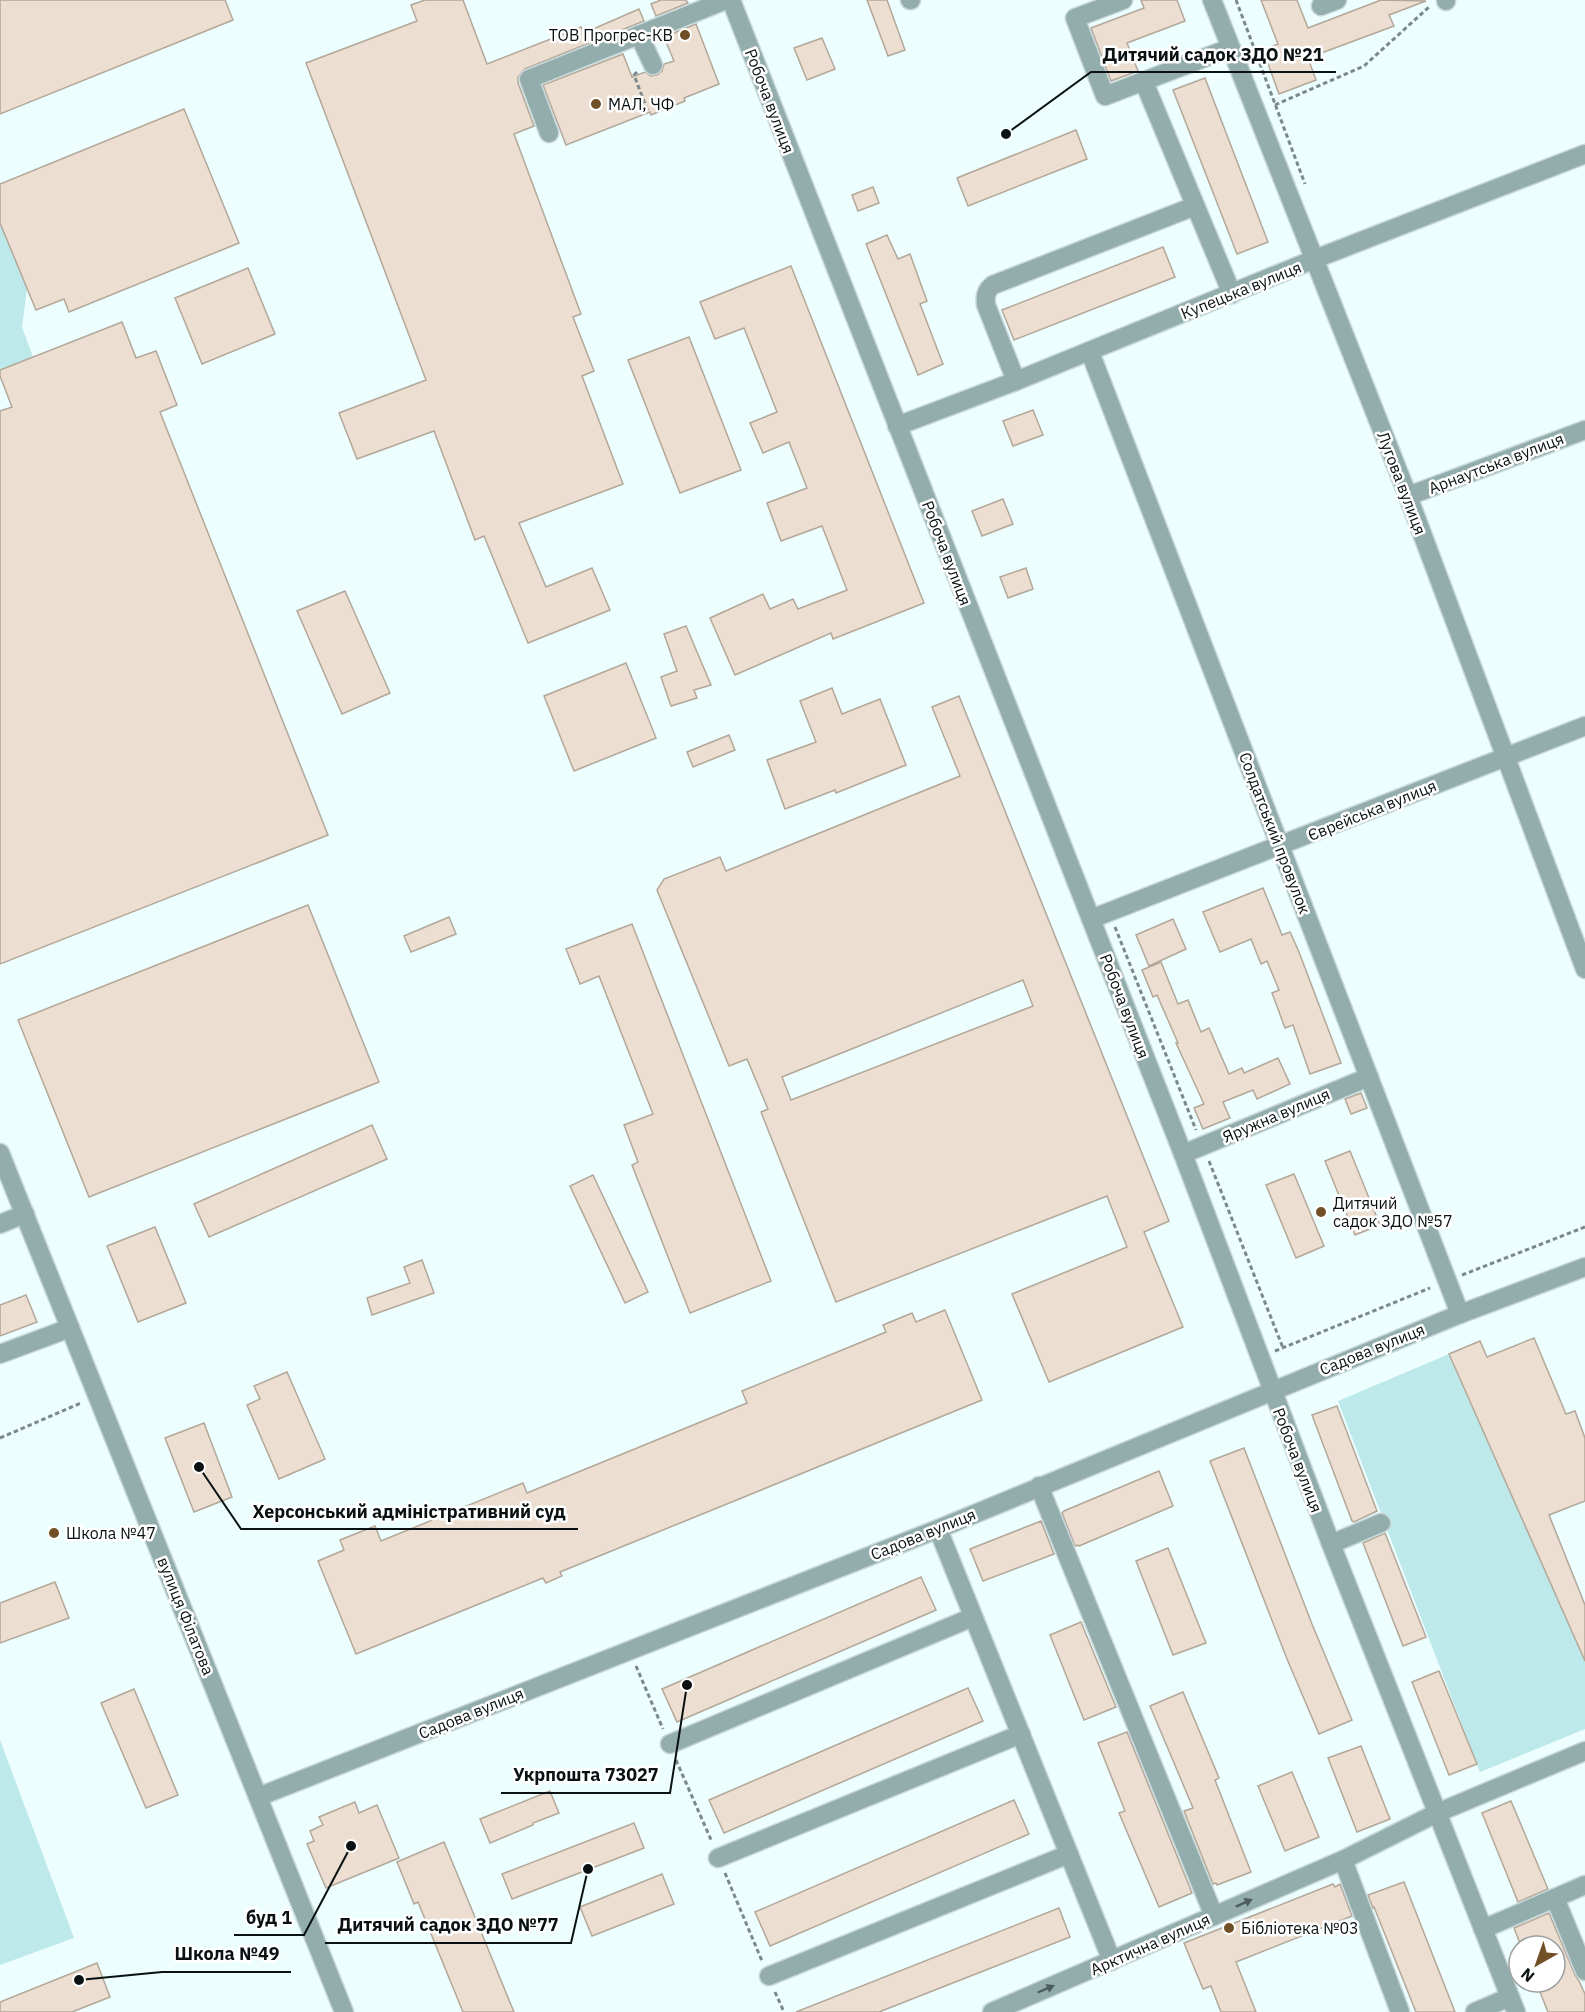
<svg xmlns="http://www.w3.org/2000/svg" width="1585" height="2012" viewBox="0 0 1585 2012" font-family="'IBM Plex Sans',sans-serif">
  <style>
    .green { fill: #bee9ea }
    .building { fill: #ecdfd1; stroke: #b3a799; stroke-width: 1.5; fill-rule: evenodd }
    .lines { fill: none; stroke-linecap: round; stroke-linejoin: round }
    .minor-casing { stroke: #c8d8d8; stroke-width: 21 }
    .path { stroke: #7c8889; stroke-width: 3; stroke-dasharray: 4.5 3; stroke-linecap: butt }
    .minor { stroke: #93acac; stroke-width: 18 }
    .oneway { fill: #4e5e5f }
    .poi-dot { fill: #715027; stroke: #fff; stroke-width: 2 }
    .labels { text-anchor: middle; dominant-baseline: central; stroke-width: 5; stroke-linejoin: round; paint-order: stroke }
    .poi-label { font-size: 16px; fill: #0a1112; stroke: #fff; text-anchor: start }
    .street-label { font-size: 16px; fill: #0a1112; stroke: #fff }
    .leader { fill: none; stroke: #0a1112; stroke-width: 2 }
    .callout-dot { fill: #0a1112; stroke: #fff; stroke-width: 2 }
    .callout-label { font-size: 18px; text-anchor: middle; font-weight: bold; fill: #0a1112; stroke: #fff; stroke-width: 5; stroke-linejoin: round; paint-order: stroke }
  </style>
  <rect width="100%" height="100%" fill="#ecfefe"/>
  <!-- green -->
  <g class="green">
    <path d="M0,223L27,288L22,327L33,357L0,370Z"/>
    <path d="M1449,1354L1585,1661V1729L1480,1772L1338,1401Z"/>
    <path d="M0,1740L74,1938L0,1965Z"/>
  </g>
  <!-- building -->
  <g class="building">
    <path d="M0,0H225L233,20L0,114Z"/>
    <path d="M425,0H463L487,64L581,27L584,33L639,9L644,21L525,69L518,77V83L534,126L514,134L581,314L573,317L594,371L582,376L623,484L519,523L546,587L592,568L610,610L528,643L484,536L475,540L434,431L357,459L339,413L426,380L306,63L417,21L411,5Z"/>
    <path d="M661,0H686L688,3L656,16L651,4Z"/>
    <path d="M867,0H887L905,50L888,56Z"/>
    <path d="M1141,0H1177L1185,21L1127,43L1138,71L1111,81L1091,28L1144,8Z"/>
    <path d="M1261,0H1297L1308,28L1381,0L1426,1L1389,15L1394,26L1308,58L1316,80L1279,94L1267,61L1274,58L1270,47L1278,44Z"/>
    <path d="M696,24L719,84L684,98L685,101L651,115L650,112L566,145L543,85L623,54L632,77L645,72L651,76L657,75L662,71L664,64L674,61L664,37Z"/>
    <path d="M822,38L835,69L807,80L794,48Z"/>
    <path d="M1205,78L1268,242L1237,254L1173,90Z"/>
    <path d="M184,109L239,243L69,312L64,299L36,310L0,223V184Z"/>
    <path d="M1076,130L1087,159L968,206L957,178Z"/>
    <path d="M873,187L879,203L858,211L852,195Z"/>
    <path d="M887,235L898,259L910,254L927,301L920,304L943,364L918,375L866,244Z"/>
    <path d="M1163,247L1175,277L1014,340L1002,310Z"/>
    <path d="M791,266L924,603L833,639L831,633L735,675L710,618L763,594L770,609L793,599L798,609L847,590L822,526L781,541L767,503L807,488L789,442L763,453L750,423L777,412L744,328L715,339L700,302Z"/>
    <path d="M248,268L275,334L202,364L175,298Z"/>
    <path d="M122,322L136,358L156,351L177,405L160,412L328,835L0,964V411L12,407L0,376V370Z"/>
    <path d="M689,337L741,470L680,493L628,360Z"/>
    <path d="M1033,410L1043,435L1013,446L1003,421Z"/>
    <path d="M1003,499L1013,524L982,536L972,511Z"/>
    <path d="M1026,568L1033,589L1008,598L1000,577Z"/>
    <path d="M345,591L390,693L342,714L297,611Z"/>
    <path d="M686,626L711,685L694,690L697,698L671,706L661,677L677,671L664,634Z"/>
    <path d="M626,663L656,738L574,771L544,696Z"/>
    <path d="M832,688L842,714L880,699L906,765L836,793L835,790L785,809L767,760L816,742L800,701Z"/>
    <path d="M959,696L1169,1221L1144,1232L1183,1327L1049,1382L1012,1294L1127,1247L1107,1196L836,1302L761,1112L768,1109L747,1059L729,1066L657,890L664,879L720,857L726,871L960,776L932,707ZM1023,980L1033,1006L791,1100L782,1077Z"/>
    <path d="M729,735L735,750L693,767L687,752Z"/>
    <path d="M1263,888L1282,935L1290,932L1299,952L1341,1063L1310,1074L1293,1025L1285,1028L1272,993L1279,990L1267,961L1261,964L1251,939L1220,952L1203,912Z"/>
    <path d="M308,905L379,1082L89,1197L18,1020Z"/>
    <path d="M449,917L456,934L411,952L404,936Z"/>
    <path d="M1173,919L1186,949L1149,966L1136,935Z"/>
    <path d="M632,924L771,1281L690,1313L632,1165L638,1162L624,1125L653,1114L599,976L580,984L566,949Z"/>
    <path d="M1161,962L1178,1004L1188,1000L1201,1032L1209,1028L1229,1074L1242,1068L1244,1073L1278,1058L1290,1084L1257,1099L1253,1090L1223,1102L1230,1118L1203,1129L1194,1108L1204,1104L1176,1043H1178L1157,995L1153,997L1142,970Z"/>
    <path d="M1361,1093L1367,1108L1351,1114L1345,1099Z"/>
    <path d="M372,1125L387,1159L209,1237L194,1204Z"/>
    <path d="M1350,1151L1380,1225L1355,1235L1325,1161Z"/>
    <path d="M1294,1174L1324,1246L1296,1258L1266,1185Z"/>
    <path d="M593,1175L648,1292L625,1303L570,1186Z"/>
    <path d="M155,1227L186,1303L138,1322L107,1246Z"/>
    <path d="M422,1260L434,1293L372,1315L367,1298L410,1283L404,1267Z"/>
    <path d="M26,1295L37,1322L0,1336V1305Z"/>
    <path d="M945,1310L982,1400L560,1572L562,1576L546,1583L543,1578L356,1654L318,1561L344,1550L340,1540L375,1526L381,1541L523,1483L527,1493L747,1403L742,1391L886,1332L883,1325L912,1313L916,1322Z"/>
    <path d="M1534,1338L1566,1414L1575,1411L1585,1438V1501L1549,1515L1585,1605V1661L1449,1354L1480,1341L1487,1357Z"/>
    <path d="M287,1372L325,1459L279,1479L247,1405L260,1399L254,1386Z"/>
    <path d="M1337,1406L1377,1511L1354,1522L1352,1521L1312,1415Z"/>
    <path d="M204,1423L232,1497L194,1512L165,1438Z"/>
    <path d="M1244,1448L1312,1624L1352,1720L1319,1734L1287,1659L1210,1461Z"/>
    <path d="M1159,1471L1173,1506L1079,1546L1078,1545L1075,1546L1062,1513L1064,1511Z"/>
    <path d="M1041,1521L1054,1554L983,1581L970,1549Z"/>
    <path d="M1385,1533L1426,1637L1403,1646L1363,1543Z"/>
    <path d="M1168,1548L1206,1643L1173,1655L1136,1561Z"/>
    <path d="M921,1577L936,1610L677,1722L662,1689Z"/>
    <path d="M55,1582L69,1618L0,1643V1603Z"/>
    <path d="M1081,1622L1116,1707L1084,1720L1050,1635Z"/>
    <path d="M1439,1671L1477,1764L1449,1775L1412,1682Z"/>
    <path d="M968,1688L983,1721L724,1833L709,1800Z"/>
    <path d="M134,1689L178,1795L146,1808L101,1703Z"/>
    <path d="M1183,1692L1219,1778L1215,1780L1251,1872L1217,1885L1216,1883L1213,1884L1184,1811L1193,1808L1150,1706Z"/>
    <path d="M1127,1732L1192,1893L1159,1907L1119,1813L1125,1811L1098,1743Z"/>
    <path d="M1361,1746L1390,1819L1357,1832L1328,1758Z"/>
    <path d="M1292,1772L1319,1837L1285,1851L1258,1786Z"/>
    <path d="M550,1791L559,1813L533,1823V1825L490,1843L480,1819Z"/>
    <path d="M1014,1800L1029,1834L770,1946L755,1912Z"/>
    <path d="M1511,1801L1548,1889L1518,1902L1482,1813Z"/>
    <path d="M355,1802L359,1813L377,1805L399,1858L326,1888L307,1844L314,1841L310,1831L323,1825L319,1817Z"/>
    <path d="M634,1823L644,1848L512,1899L502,1874Z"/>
    <path d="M444,1842L514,2012H463L418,1902L414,1904L397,1862Z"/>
    <path d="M662,1874L674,1904L592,1936L580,1907Z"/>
    <path d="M1404,1882L1455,2012H1416L1374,1907L1373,1908L1368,1895Z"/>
    <path d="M1333,1884L1335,1887L1340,1884L1352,1916L1236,1962L1256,2012H1221L1211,1986L1203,1989L1184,1943Z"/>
    <path d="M1059,1908L1070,1937L879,2012H796Z"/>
    <path d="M1549,1913L1575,1975L1579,1981L1585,1994V2012H1548L1536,1982H1555V1946H1521L1514,1928Z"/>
    <path d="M97,1963L110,1997L72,2012H0V2002Z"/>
  </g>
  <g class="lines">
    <defs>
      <g id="minor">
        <path d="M731,0L1183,1154L1331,1544L1516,2012"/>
        <path d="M910,0H911"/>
        <path d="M1123,0L1075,18L1105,96L1230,48"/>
        <path d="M1212,0L1408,496L1585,969"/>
        <path d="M1446,0V1"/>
        <path d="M1321,6L1337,0"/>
        <path d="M639,35L653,65"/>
        <path d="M1144,82L1232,294"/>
        <path d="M549,133L529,79L726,0"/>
        <path d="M1090,352L1460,1314"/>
        <path d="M1016,381L986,305C985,296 986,290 993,285L1195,206"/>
        <path d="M897,426L1016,381L1315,259L1585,154"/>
        <path d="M1408,496L1585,430"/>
        <path d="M1091,919L1585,726"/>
        <path d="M0,1153L344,2012"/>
        <path d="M1183,1154L1369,1077"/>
        <path d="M0,1224L25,1214"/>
        <path d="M0,1354L70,1328"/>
        <path d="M1039,1486L1214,1916"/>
        <path d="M938,1529L1112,1961"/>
        <path d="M1331,1544L1381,1523"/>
        <path d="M670,1744L973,1617"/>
        <path d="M258,1797L938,1529L1460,1314L1585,1267"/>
        <path d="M718,1858L1021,1734"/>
        <path d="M1343,1860L1400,2012"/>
        <path d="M1555,1898L1585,1971"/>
        <path d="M1483,1929L1585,1885"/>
        <path d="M769,1976L1069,1854"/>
        <path d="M992,2012L1343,1860L1437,1813L1585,1751"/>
        <path d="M1475,2012L1510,1997"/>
      </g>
    </defs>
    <!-- minor casing -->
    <use href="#minor" class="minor-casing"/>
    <!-- path -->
    <g class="path">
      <path d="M1236,0L1305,184"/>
      <path d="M637,72L634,75L648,112"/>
      <path d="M1275,105L1364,66L1429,7"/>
      <path d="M1115,927L1196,1130"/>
      <path d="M1209,1161L1283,1348"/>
      <path d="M1462,1275L1585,1227"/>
      <path d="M1275,1351L1430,1288"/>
      <path d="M0,1438L81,1403"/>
      <path d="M636,1666L663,1729"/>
      <path d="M676,1760L712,1842"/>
      <path d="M725,1873L762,1961"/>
      <path d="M775,1992L784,2012"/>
    </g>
    <!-- minor -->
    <use href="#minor" class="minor"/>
  </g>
  <!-- one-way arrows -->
  <defs><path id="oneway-solid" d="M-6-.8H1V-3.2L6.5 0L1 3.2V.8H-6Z" transform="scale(1.5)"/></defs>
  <g class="oneway">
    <use href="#oneway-solid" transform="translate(1244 1903) rotate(-24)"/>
    <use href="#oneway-solid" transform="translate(1046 1989) rotate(-23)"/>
  </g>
  <!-- markers -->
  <g class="poi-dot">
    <circle cx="685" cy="35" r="6"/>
    <circle cx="596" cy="104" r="6"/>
    <circle cx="1321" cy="1212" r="6"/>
    <circle cx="54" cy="1533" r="6"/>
    <circle cx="1229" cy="1928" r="6"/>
  </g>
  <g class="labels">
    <!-- poi labels -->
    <g class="poi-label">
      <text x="673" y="35" text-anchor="end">ТОВ Прогрес-КВ</text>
      <text x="608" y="104">МАЛ, ЧФ</text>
      <text x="1333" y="1203">Дитячий<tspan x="1333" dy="18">садок ЗДО №57</tspan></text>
      <text x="66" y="1533">Школа №47</text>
      <text x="1241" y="1928">Бібліотека №03</text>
    </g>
    <!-- street labels -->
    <g class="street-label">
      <text transform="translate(770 101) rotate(69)">Робоча вулиця</text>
      <text transform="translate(1241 290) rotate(-22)">Купецька вулиця</text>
      <text transform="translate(1496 463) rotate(-21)">Арнаутська вулиця</text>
      <text transform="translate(1402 483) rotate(69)">Лугова вулиця</text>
      <text transform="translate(947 553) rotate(69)">Робоча вулиця</text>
      <text transform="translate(1372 810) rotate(-22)">Єврейська вулиця</text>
      <text transform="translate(1275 833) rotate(69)">Солдатський провулок</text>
      <text transform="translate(1125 1006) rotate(69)">Робоча вулиця</text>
      <text transform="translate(1276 1115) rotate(-23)">Яружна вулиця</text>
      <text transform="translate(1372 1349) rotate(-22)">Садова вулиця</text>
      <text transform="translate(1298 1460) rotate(69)">Робоча вулиця</text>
      <text transform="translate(923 1534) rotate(-22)">Садова вулиця</text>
      <text transform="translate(186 1616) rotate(68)">вулиця Філатова</text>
      <text transform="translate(471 1713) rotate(-22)">Садова вулиця</text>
      <text transform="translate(1150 1944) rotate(-24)">Арктична вулиця</text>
    </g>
  </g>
  <!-- callouts -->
  <path class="leader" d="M1006 134L1091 72H1336M199 1467L241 1529H578M687 1685L670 1793H501M351 1846L304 1935H234M588 1869L571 1943H325M79 1980L162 1972H291"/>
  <g class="callout-dot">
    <circle cx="1006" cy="134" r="6"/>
    <circle cx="199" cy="1467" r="6"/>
    <circle cx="687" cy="1685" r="6"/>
    <circle cx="351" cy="1846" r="6"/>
    <circle cx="588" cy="1869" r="6"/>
    <circle cx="79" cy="1980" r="6"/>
  </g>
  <g class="callout-label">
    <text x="1213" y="61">Дитячий садок ЗДО №21</text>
    <text x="409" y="1518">Херсонський адміністративний суд</text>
    <text x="586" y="1781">Укрпошта 73027</text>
    <text x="269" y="1924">буд 1</text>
    <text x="448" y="1931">Дитячий садок ЗДО №77</text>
    <text x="227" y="1960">Школа №49</text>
  </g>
  <!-- north arrow -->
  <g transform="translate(1537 1964) rotate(220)"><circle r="28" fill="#ffffff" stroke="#9da0a0" stroke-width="1.5"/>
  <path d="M0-4.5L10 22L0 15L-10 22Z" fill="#715027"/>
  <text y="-9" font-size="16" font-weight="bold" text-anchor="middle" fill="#0a1112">N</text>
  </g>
</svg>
